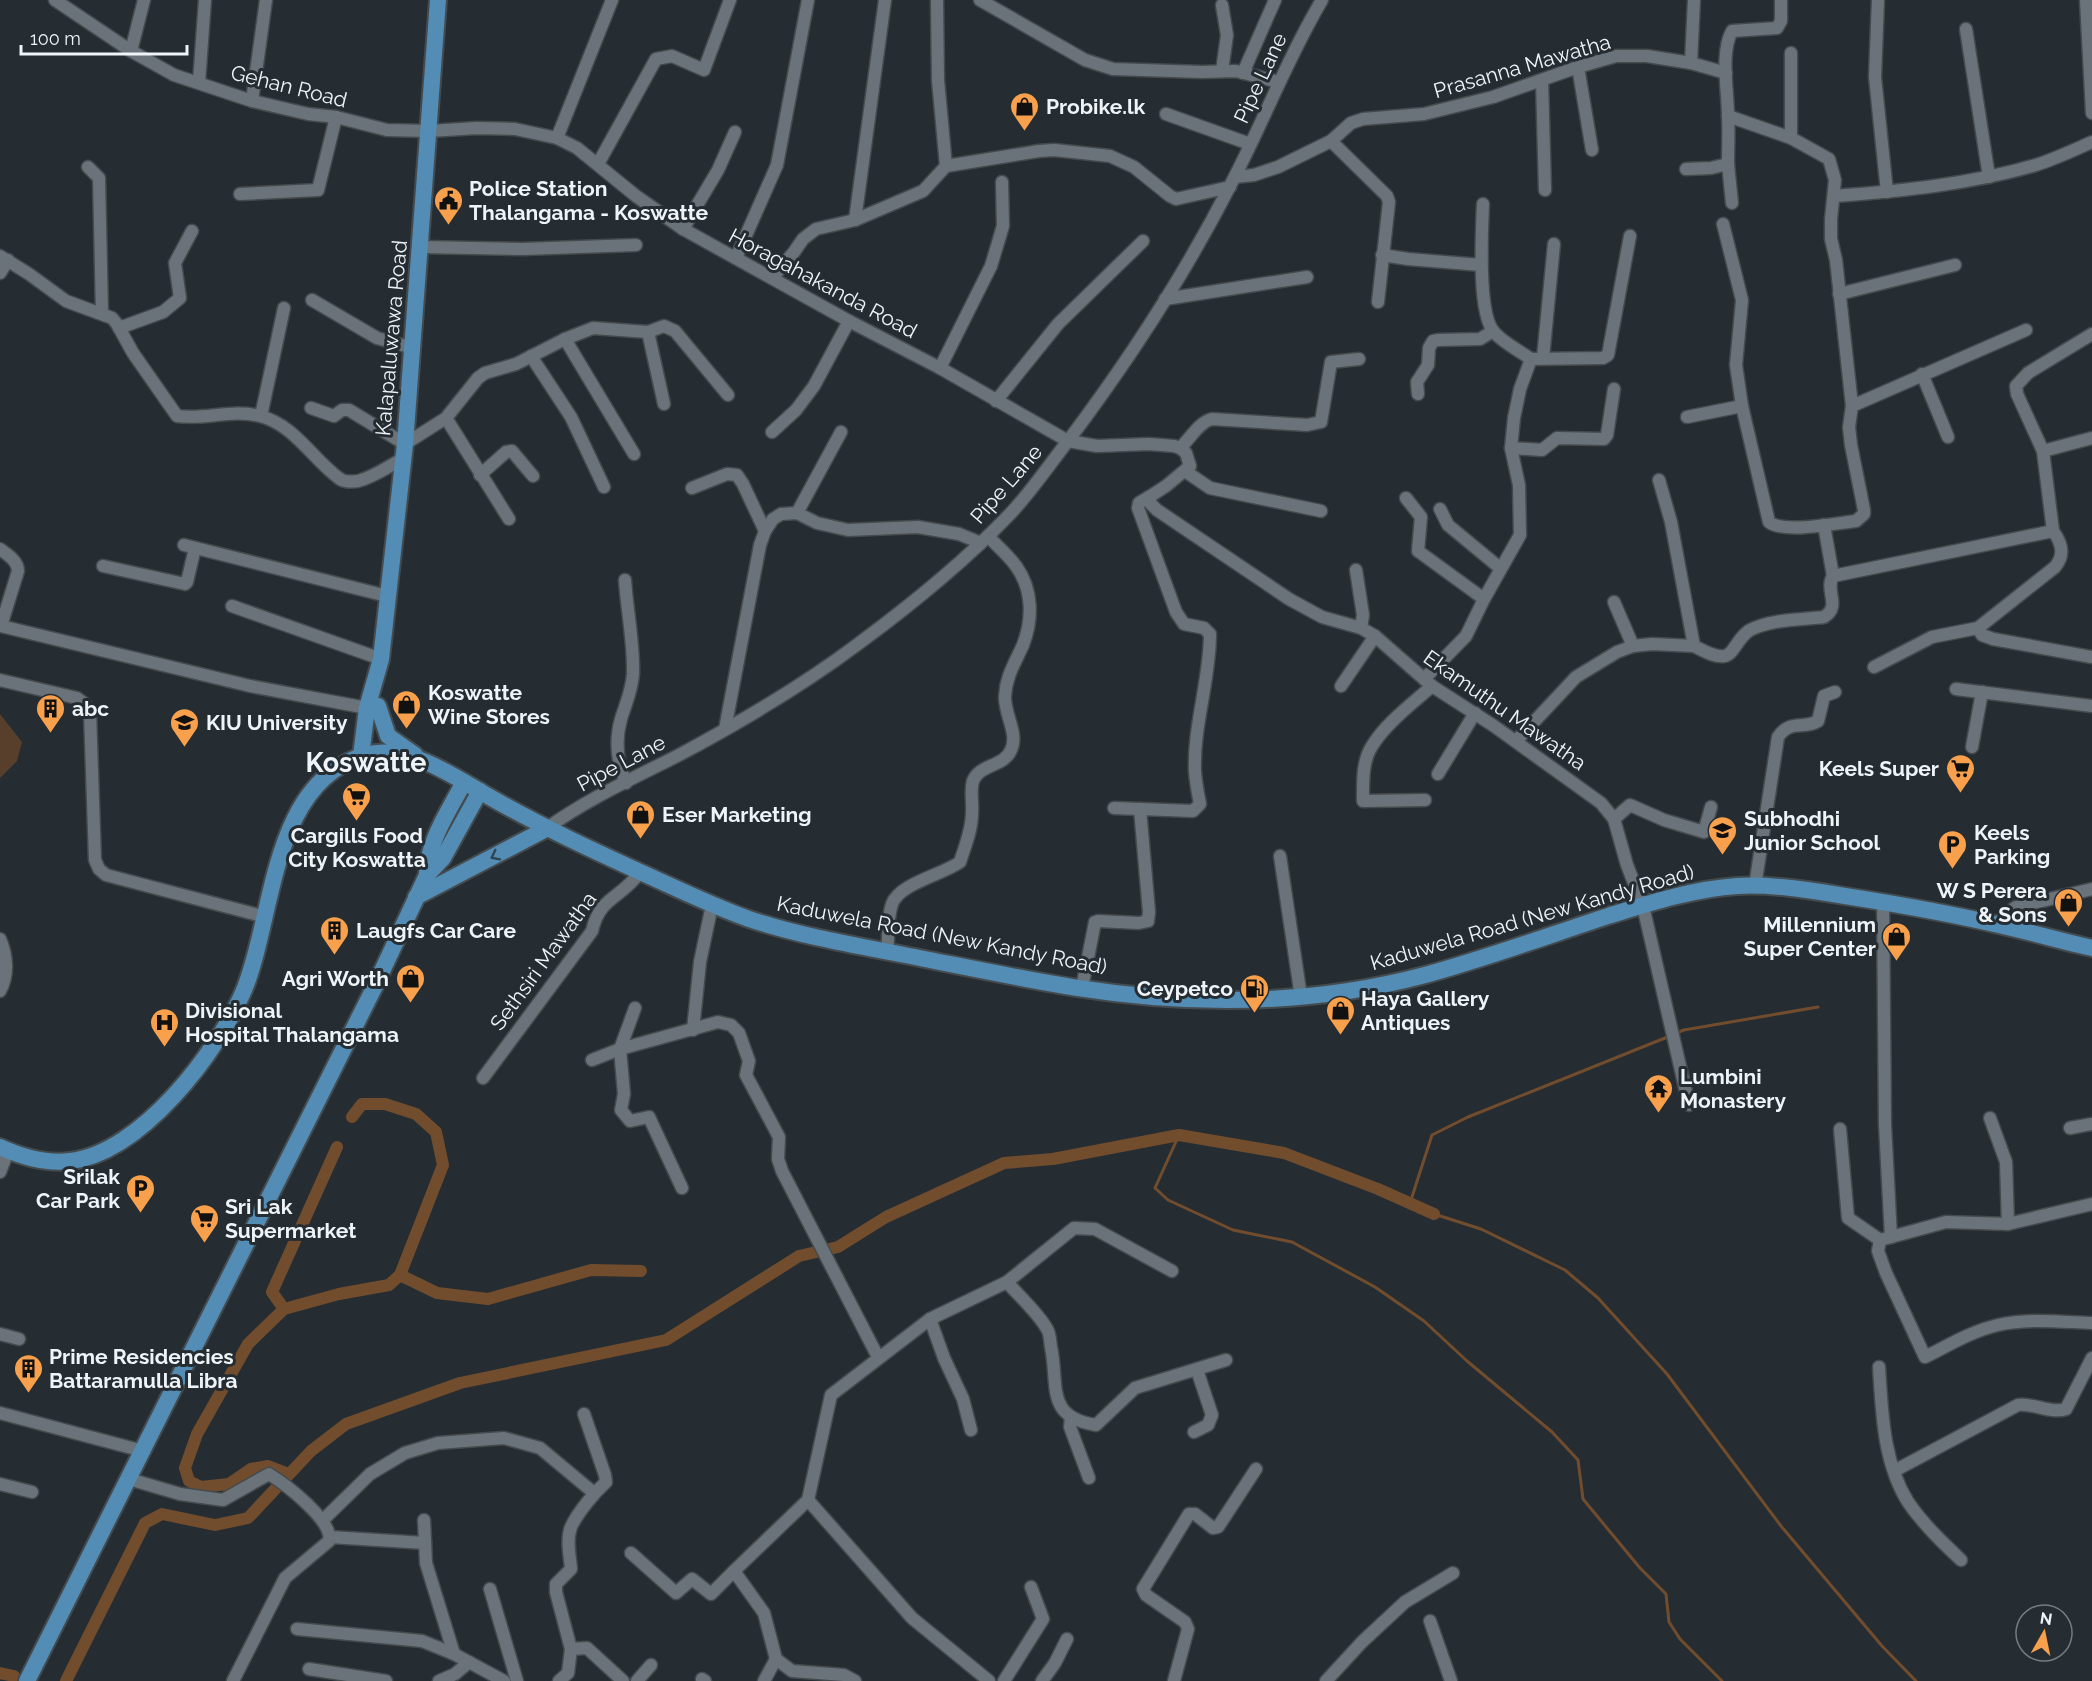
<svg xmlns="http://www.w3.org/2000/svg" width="2092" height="1681" viewBox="0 0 2092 1681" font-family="Raleway,sans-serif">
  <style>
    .garden { fill: #573f2b }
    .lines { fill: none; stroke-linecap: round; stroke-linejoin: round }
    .stream { stroke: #724d2d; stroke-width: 3 }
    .canal { stroke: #724d2d; stroke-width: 12 }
    .minor-casing { stroke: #444b4f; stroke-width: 15 }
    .major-casing { stroke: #444b4f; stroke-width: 20 }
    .minor { stroke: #6b737a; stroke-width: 12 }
    .major { stroke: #538cb4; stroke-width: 16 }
    .oneway { stroke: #304552 }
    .labels { text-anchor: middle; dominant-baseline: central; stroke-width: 6; stroke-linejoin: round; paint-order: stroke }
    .street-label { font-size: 21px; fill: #eff4f8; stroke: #252d32 }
    .poi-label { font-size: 21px; font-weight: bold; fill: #eff4f8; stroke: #252d32; text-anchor: start }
    .district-label { font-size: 27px; font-weight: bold; fill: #eff4f8; stroke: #252d32 }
  </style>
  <rect width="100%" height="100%" fill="#252d32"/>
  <!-- garden -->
  <path class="garden" d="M0,714L22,742L17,761L0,778Z"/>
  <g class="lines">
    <!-- stream -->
    <g class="stream">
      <path d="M1676,1033L1684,1030L1818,1007"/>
      <path d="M1179,1135L1155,1188L1168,1200L1233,1230L1292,1242L1375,1287L1424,1321L1467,1361L1552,1432L1578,1460L1583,1499L1640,1568L1666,1594L1669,1622L1680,1639L1722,1681"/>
      <path d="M1410,1203L1432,1135L1468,1117L1670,1036"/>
      <path d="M1434,1214L1481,1229L1565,1270L1598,1298L1667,1374L1781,1526L1882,1646L1916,1681"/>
    </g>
    <!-- canal -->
    <g class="canal">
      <path d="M352,1117L362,1104H385L416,1114L436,1132L443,1165L400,1275"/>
      <path d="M284,1309L272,1292L337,1147"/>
      <path d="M289,1474L268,1466L251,1469L229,1484L201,1487L189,1481L185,1468L197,1434L248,1344L284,1309L339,1294L389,1285L400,1275L437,1293L488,1299L591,1270L641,1271"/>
      <path d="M0,1673L14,1676"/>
      <path d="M66,1681L145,1523L162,1514L215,1525L248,1518L311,1451L346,1424L460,1383L666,1340L799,1256L838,1247L886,1217L1004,1163L1053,1159L1179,1135L1284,1153L1378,1189L1434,1214"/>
    </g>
    <defs>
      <g id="minor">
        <path d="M55,0L131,51L174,75L252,101L308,114L336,117L387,130L429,131L477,128L515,129L557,138L577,148L636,196L683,229L849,321L940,368L1068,441L1097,446L1149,444L1174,446L1180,448L1186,453L1190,466L1166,486L1149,497L1151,504L1157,510L1289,599L1322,617L1361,628L1375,636L1432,686L1494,726L1601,803L1614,819L1627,865L1643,906L1689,1105"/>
        <path d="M937,0L938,80L946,166"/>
        <path d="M980,0L1085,60L1113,69L1202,72L1236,71L1279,82"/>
        <path d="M1878,0L1875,77L1887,192"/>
        <path d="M2086,0L2092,113"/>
        <path d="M1966,29L1989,177"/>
        <path d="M131,51L144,0"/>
        <path d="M1691,63L1694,0"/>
        <path d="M1578,67L1592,150"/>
        <path d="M1222,71L1227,35L1222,5"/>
        <path d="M1243,73L1275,0"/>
        <path d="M1542,80L1545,190"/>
        <path d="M199,82L205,0"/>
        <path d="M252,101L266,0"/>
        <path d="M1166,114L1250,144"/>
        <path d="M557,138L612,0"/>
        <path d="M1791,138V53"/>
        <path d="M1331,141L1387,196L1389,202L1378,302"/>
        <path d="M598,164L656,59L672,56L704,70L730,0"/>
        <path d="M1728,164L1732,203"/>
        <path d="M88,167L99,178L102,314"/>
        <path d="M1686,169L1711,168L1728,164C1728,148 1729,132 1728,116C1728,91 1720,53 1732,31L1777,28L1781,21V0"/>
        <path d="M1235,177L1254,175L1278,167L1331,141L1351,123L1363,119L1424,114L1493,97L1578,67L1616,56H1647L1691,63L1726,73"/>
        <path d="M240,194L318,190L336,117"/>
        <path d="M1834,196C1902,191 1971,184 2036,165C2055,159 2074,150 2092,142"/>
        <path d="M1483,204C1482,230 1477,313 1494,332C1502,342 1520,351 1531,359"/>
        <path d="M855,220L885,0"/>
        <path d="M1723,224L1742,300L1736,365L1742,406L1769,522C1784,534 1837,523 1856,521L1864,514V510L1851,445L1849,427L1852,406L1836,260L1831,239V219L1835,180L1829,159L1791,138L1728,116"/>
        <path d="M683,229L718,170L735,132"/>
        <path d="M421,247L523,249L636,245"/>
        <path d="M1382,255L1408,259L1481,265"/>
        <path d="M0,256L29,274L66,301L112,318L117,324L133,353L177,416C205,420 232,409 260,416C295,425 313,460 340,479C344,482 353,482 358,481C374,477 389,466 404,458"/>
        <path d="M736,258L777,165L808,0"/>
        <path d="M0,273L8,260"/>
        <path d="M772,278L794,252L803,239L816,229L855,220L923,191L946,166L1039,151L1054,150L1110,156L1134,167L1170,196L1176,199L1230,187"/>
        <path d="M1839,294L1955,265"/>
        <path d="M1165,299L1307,277"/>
        <path d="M312,300L377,338L413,348"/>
        <path d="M119,328L163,312L180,298L175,263L192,231"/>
        <path d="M648,332L664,404"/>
        <path d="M565,339L634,454"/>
        <path d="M531,356L571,417L604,487"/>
        <path d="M1543,358L1554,244"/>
        <path d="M940,368L991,266L1003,226L1002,182"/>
        <path d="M1922,374L1948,437"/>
        <path d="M1418,394L1417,382L1428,365L1429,348L1433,341L1438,340L1480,339L1493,331"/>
        <path d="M996,401L1058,324L1143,241"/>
        <path d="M1852,406L2026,330"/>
        <path d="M311,408L334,416L342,410H349L405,444L446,418L478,378L485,373L516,364L565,339L593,328L648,332L664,326L675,331L728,395"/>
        <path d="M261,416L284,308"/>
        <path d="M1687,417L1742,406"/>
        <path d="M446,418L509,519"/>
        <path d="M772,432L796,410L814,386L849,321"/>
        <path d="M1180,448C1190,439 1199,422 1212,419L1307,425L1321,422L1331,362L1359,359"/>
        <path d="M1511,448L1542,450L1557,438L1604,439L1607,435L1614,389"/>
        <path d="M2043,451L2092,438"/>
        <path d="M1185,471L1210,488L1321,511"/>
        <path d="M480,475L506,452L512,451L533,476"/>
        <path d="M1659,480L1671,522L1694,646C1702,650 1715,658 1725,656C1734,654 1738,637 1750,630C1772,619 1800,620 1824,617C1842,606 1824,590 1833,576L2053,531C2062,543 2065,555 2055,567L1978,628L1932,637L1874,667"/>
        <path d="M692,488L727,474L737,475L743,484L765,531L760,545L725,729"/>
        <path d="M1406,498L1421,517L1418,551L1484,599"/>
        <path d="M1440,509L1448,525L1500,568"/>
        <path d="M797,513L841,432"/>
        <path d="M1824,525L1833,576"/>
        <path d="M765,531L773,519L781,514L797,513L817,523L848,530L918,527L959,534L981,543"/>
        <path d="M2053,531L2043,451L2017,394L2016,386L2028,373L2092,334"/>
        <path d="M184,545L387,596"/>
        <path d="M0,549C8,555 18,561 18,571L1,626L250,686L367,708"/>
        <path d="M103,566L185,584L187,582L195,548"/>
        <path d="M1356,570L1363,615L1361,628"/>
        <path d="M625,580C627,611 634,643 633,674C632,690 626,703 621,719C615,740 617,762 626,783"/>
        <path d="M1614,602L1633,646"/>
        <path d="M232,606L381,659"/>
        <path d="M1978,628L1982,635L1993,639L2092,657"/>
        <path d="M1424,679L1466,636L1484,599L1520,535L1519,485L1511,448L1514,418L1520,389L1531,359L1603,358L1608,355L1630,236"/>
        <path d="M0,680L77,698L85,704L90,712L95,860L99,869L106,875L266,917"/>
        <path d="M1341,686L1375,636"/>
        <path d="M1956,689L2092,706"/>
        <path d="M1516,741L1576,677L1617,652L1633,646L1652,644L1694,646"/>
        <path d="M1972,747L1982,692"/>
        <path d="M1438,774L1475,713"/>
        <path d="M1425,800L1363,801C1363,783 1362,761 1372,746C1386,723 1412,704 1432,686"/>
        <path d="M1114,808L1193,811L1200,804C1198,794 1196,783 1195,772C1193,726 1210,680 1210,634L1204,628L1184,624L1176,612L1138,508L1139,503L1149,497"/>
        <path d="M1614,819L1630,805L1664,820L1704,832L1711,807"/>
        <path d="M546,829C587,799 634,778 679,755C741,722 802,686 858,644C911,605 964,562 1010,514C1031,492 1049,465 1068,441C1129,360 1185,274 1231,184C1263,123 1287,59 1322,0"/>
        <path d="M1280,856L1301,997"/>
        <path d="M1755,886L1778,737C1790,719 1803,730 1818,721L1824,696L1835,692"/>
        <path d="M1997,924L2007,913L2016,907L2092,889"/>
        <path d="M0,939C7,955 9,975 0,991"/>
        <path d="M887,952C889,937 887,918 892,904C900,883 942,875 960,862C965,846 972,830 972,813C973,803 970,791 973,781C979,764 1004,767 1011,750C1019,734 1004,714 1005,696C1006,676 1015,663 1023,645C1033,619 1033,590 1016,566C1009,556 997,546 988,536"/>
        <path d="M1082,988L1095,922L1098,921L1139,923L1148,921L1149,912L1140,809"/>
        <path d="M635,1008L620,1049L624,1094L621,1110L630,1121L649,1117L682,1188"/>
        <path d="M693,1030L700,962L712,905"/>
        <path d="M592,1060L620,1049L718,1022L731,1025L739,1033L749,1061L746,1075L779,1137L778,1159L782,1171L878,1357"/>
        <path d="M483,1078L592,931C600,896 621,899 640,872"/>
        <path d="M1990,1118L2006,1162L2008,1224"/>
        <path d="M2070,1128L2092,1124"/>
        <path d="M1840,1129L1848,1218L1880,1240L1891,1237L1885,1125L1883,902"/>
        <path d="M0,1172L8,1151"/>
        <path d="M1891,1237L1946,1222L2008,1224L2092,1204"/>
        <path d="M1880,1240L1878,1251L1886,1273L1925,1357C1949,1345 1972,1331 1998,1325C2028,1318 2062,1322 2092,1323"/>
        <path d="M1007,1282L1074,1228L1095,1229L1172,1271"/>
        <path d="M930,1319L944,1358L963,1399L971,1430"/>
        <path d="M0,1334L19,1339"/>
        <path d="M1879,1367C1882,1412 1883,1462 1908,1502C1923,1524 1942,1542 1961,1560"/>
        <path d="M0,1413L143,1451"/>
        <path d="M1071,1417L1070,1427L1089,1478"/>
        <path d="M1194,1432L1208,1425L1212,1415L1197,1370"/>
        <path d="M1894,1471L2018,1405C2035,1403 2050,1414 2066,1409L2092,1358"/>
        <path d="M129,1479L180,1494L223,1500L269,1474C285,1484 334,1521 329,1541L285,1578L233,1681"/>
        <path d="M0,1484L32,1492"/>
        <path d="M808,1500L912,1618L989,1681"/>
        <path d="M323,1520L370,1474L405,1453L438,1443L504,1438L540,1448L594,1493"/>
        <path d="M424,1520L426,1563L454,1654"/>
        <path d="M330,1537L425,1543"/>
        <path d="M631,1553L676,1593L692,1579L711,1594L734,1571"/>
        <path d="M490,1589L517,1681"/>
        <path d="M1430,1621L1451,1681"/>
        <path d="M297,1629L422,1641L454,1654L504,1681"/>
        <path d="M571,1649L587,1648L623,1681"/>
        <path d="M309,1669L386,1681"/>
        <path d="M702,1679L705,1681"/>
        <path d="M439,1681L455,1674L469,1662"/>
        <path d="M559,1681L568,1673L571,1649L556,1592V1584L571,1569C570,1556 566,1540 571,1527C578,1512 594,1493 606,1482L605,1475L584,1414"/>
        <path d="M637,1681L651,1665"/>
        <path d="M764,1681L776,1659"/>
        <path d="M855,1681L844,1675L792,1671L776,1659L764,1613L734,1571L808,1500L831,1395L930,1319L1007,1282C1019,1296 1039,1314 1047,1329C1050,1333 1050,1341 1051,1347C1059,1386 1045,1417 1096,1425L1135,1388L1226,1360"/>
        <path d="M1004,1681L1043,1619L1031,1587"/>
        <path d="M1042,1681L1055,1663L1067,1639"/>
        <path d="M1174,1681L1188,1629L1185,1622L1146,1595L1143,1589L1189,1514H1195L1213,1528L1218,1527L1256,1469"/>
        <path d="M1326,1681L1362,1642L1405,1602L1453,1573"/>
      </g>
      <g id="major">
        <path d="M378,706L388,736L415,755"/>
        <path d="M361,756L367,708L381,659L405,444L438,0"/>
        <path d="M427,875C427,842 449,811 464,782"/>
        <path d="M416,897L546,829"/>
        <path d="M0,1147C22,1157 45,1164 70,1161C141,1153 218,1052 244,990C275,915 270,783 365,755C408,743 453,776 488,796C540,826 594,851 649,876C682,891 715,907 749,919C794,934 842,943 889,952C952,964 1015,978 1078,988C1193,1006 1312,1005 1425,975C1487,958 1547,936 1608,916C1650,903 1693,889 1737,886C1773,884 1809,890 1845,896C1896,904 1948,913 1999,925C2030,932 2061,941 2092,948"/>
        <path d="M27,1681L375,986L427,875L443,858L480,791"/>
      </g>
    </defs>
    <!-- minor casing -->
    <use href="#minor" class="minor-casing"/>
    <!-- major casing -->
    <use href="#major" class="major-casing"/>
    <!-- minor -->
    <use href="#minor" class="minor"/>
    <!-- major -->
    <use href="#major" class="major"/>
  </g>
  <!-- one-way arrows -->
  <defs><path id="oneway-chevron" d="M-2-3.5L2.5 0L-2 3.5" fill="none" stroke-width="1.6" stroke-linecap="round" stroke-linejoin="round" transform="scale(1.5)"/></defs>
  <use class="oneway" href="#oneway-chevron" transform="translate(495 856) rotate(153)"/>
  <!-- icons -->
  <defs>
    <symbol id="shop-pin" viewBox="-11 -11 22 30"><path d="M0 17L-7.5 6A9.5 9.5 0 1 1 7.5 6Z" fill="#f9a04d" stroke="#252d32"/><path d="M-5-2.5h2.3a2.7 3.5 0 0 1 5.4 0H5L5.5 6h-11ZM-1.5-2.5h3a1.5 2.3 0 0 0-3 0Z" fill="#111"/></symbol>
    <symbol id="civic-pin" viewBox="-11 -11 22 30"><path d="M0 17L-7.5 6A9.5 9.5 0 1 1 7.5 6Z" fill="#f9a04d" stroke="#252d32"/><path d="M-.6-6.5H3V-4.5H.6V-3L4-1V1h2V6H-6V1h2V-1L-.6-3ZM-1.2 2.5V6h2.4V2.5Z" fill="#111"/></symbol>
    <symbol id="building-pin" viewBox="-11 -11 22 30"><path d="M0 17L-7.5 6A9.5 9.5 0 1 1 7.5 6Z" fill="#f9a04d" stroke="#252d32"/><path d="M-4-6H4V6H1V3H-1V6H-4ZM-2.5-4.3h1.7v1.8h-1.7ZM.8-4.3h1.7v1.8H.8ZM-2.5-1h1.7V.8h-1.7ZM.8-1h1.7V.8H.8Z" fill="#111"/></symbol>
    <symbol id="school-pin" viewBox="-11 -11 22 30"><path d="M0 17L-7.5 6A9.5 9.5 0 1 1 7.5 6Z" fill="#f9a04d" stroke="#252d32"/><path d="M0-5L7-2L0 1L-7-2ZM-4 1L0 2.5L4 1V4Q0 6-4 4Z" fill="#111"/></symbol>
    <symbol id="supermarket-pin" viewBox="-11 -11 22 30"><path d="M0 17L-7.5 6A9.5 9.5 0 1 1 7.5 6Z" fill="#f9a04d" stroke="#252d32"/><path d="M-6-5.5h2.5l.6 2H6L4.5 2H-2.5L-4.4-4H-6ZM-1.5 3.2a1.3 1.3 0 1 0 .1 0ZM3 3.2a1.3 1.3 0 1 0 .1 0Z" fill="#111"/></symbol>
    <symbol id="parking-pin" viewBox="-11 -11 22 30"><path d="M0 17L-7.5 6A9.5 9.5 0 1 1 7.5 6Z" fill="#f9a04d" stroke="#252d32"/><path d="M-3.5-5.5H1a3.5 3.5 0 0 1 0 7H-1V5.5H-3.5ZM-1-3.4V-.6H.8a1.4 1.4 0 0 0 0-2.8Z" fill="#111"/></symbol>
    <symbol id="fuel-pin" viewBox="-11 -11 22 30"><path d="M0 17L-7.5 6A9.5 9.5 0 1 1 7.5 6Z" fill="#f9a04d" stroke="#252d32"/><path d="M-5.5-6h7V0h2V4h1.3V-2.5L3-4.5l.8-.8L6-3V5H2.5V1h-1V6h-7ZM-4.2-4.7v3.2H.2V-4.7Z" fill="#111"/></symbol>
    <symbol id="hospital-pin" viewBox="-11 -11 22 30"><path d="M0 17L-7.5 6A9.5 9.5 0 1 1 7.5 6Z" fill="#f9a04d" stroke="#252d32"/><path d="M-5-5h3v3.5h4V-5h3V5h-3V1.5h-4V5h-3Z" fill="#111"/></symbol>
    <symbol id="temple-pin" viewBox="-11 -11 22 30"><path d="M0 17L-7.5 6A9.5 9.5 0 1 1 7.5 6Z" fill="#f9a04d" stroke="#252d32"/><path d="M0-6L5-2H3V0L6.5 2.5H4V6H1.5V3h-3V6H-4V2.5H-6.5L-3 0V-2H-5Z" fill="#111"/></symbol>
  </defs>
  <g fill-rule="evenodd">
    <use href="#shop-pin" x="1008" y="90" width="33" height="45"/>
    <use href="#civic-pin" x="432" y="184" width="33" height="45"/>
    <use href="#shop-pin" x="390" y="688" width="33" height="45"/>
    <use href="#building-pin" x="34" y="692" width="33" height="45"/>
    <use href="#school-pin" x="168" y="706" width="33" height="45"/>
    <use href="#supermarket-pin" x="1944" y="752" width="33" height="45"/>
    <use href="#supermarket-pin" x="340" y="780" width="33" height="45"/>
    <use href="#shop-pin" x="624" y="798" width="33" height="45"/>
    <use href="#school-pin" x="1706" y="814" width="33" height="45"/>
    <use href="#parking-pin" x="1936" y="828" width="33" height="45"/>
    <use href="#shop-pin" x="2052" y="886" width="33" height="45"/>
    <use href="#building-pin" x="318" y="914" width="33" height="45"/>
    <use href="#shop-pin" x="1880" y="920" width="33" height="45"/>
    <use href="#shop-pin" x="394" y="962" width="33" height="45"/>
    <use href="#fuel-pin" x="1238" y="972" width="33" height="45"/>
    <use href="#shop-pin" x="1324" y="994" width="33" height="45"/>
    <use href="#hospital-pin" x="148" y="1006" width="33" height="45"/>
    <use href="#temple-pin" x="1642" y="1072" width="33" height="45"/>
    <use href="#parking-pin" x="124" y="1172" width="33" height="45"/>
    <use href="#supermarket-pin" x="188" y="1202" width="33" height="45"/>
    <use href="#building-pin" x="12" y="1352" width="33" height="45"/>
  </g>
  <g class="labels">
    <!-- street labels -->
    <g class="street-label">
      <text transform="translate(1522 66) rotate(-16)">Prasanna Mawatha</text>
      <text transform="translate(1260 78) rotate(-65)">Pipe Lane</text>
      <text transform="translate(289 86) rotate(14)">Gehan Road</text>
      <text transform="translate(823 283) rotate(28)">Horagahakanda Road</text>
      <text transform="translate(391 338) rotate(-85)">Kalapaluwawa Road</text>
      <text transform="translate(1006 484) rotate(-49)">Pipe Lane</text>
      <text transform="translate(1505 710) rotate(35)">Ekamuthu Mawatha</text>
      <text transform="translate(621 763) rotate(-28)">Pipe Lane</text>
      <text transform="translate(1532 917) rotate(-16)">Kaduwela Road (New Kandy Road)</text>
      <text transform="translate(942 935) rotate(11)">Kaduwela Road (New Kandy Road)</text>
      <text transform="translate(543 961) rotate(-54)">Sethsiri Mawatha</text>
    </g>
    <!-- poi labels -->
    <g class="poi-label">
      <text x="1046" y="106">Probike.lk</text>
      <text x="469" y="188">Police Station<tspan x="469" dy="24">Thalangama - Koswatte</tspan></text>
      <text x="428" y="692">Koswatte<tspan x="428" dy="24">Wine Stores</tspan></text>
      <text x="72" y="708">abc</text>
      <text x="206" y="722">KIU University</text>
      <text x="1939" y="768" text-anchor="end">Keels Super</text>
      <text x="662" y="814">Eser Marketing</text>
      <text x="1744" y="818">Subhodhi<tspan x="1744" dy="24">Junior School</tspan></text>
      <text x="1974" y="832">Keels<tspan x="1974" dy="24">Parking</tspan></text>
      <text x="357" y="835" text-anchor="middle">Cargills Food<tspan x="357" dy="24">City Koswatta</tspan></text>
      <text x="2047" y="890" text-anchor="end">W S Perera<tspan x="2047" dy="24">&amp; Sons</tspan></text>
      <text x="1876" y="924" text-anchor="end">Millennium<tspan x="1876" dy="24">Super Center</tspan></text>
      <text x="356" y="930">Laugfs Car Care</text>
      <text x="389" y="978" text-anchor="end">Agri Worth</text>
      <text x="1233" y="988" text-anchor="end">Ceypetco</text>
      <text x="1361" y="998">Haya Gallery<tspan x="1361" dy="24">Antiques</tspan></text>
      <text x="185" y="1010">Divisional<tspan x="185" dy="24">Hospital Thalangama</tspan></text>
      <text x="1680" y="1076">Lumbini<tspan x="1680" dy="24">Monastery</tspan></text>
      <text x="120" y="1176" text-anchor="end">Srilak<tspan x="120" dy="24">Car Park</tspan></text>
      <text x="225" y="1206">Sri Lak<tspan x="225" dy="24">Supermarket</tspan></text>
      <text x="49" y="1356">Prime Residencies<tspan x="49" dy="24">Battaramulla Libra</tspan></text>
    </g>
    <!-- district labels -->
    <g class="district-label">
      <text x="366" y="762">Koswatte</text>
    </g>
  </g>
  <!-- north arrow -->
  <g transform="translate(2044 1633) rotate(9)"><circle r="28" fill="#252d32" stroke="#767d81" stroke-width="1.5"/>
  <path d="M0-4.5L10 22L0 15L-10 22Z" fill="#f9a04d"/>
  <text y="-9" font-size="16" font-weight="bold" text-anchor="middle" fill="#eff4f8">N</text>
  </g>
  <!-- scale -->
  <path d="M21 45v9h166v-9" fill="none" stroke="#eff4f8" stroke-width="3"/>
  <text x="30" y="45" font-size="18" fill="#eff4f8" stroke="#252d32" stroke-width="4.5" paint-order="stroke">100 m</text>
</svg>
